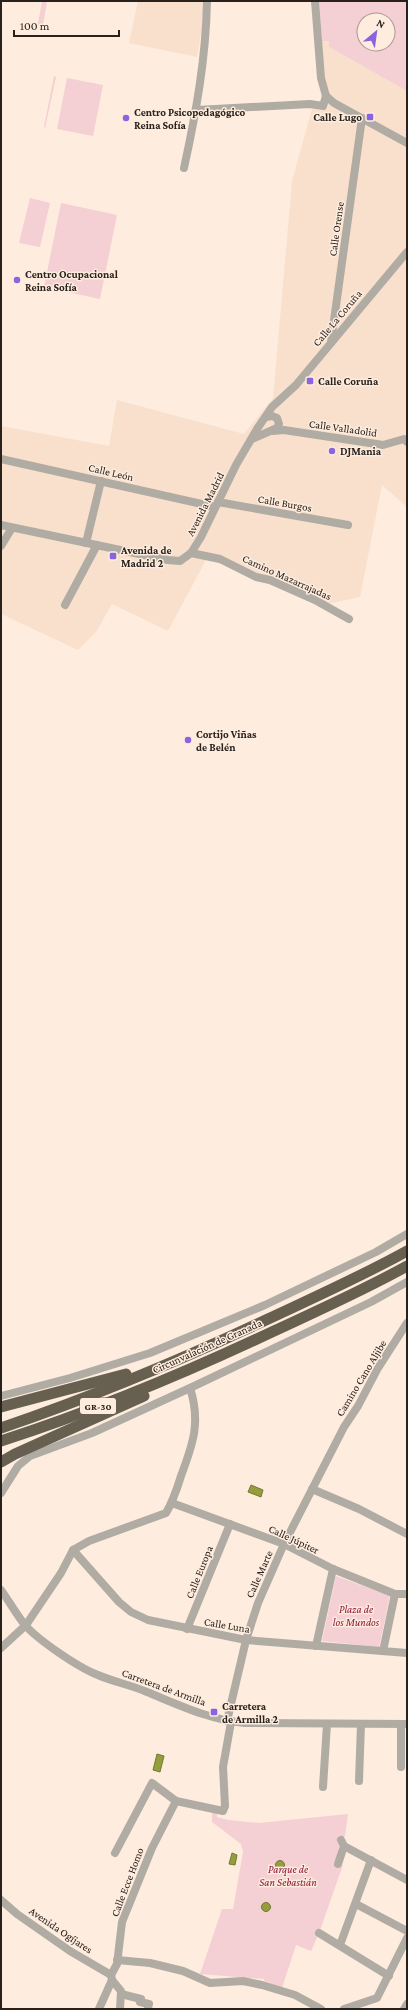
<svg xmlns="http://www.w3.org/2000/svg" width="408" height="2010" viewBox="0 0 408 2010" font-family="'Crimson Pro',serif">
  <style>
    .built { fill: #f8e0cc }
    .green { fill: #f4cfd3; fill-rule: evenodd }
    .water { fill: #959e3d; stroke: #747833 }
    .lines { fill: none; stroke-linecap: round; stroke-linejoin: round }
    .minor { stroke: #b0aca4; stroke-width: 8 }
    .highway { stroke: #676050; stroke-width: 11 }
    .poi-dot { fill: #8864df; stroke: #feecde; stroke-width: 1.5 }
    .labels { text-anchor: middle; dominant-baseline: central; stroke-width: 3; stroke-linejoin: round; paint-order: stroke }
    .shield { fill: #feecde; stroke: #685e56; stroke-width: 1 }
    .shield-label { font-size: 10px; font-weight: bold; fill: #28211c }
    .poi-label { font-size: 11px; font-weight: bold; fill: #28211c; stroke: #feecde; text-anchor: start }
    .street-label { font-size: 11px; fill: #28211c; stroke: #feecde }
    .park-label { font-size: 11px; font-style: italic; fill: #8c1638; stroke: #feecde }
  </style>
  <rect width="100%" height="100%" fill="#feecde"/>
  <!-- built -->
  <g class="built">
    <path d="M138,1H203V22L197,57L129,43Z"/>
    <path d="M322,41H329V47L407,91V507L382,485L360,597L327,604L268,584L207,558L168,631L112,604L96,632L78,650L1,614V426L109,446L117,400L244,434L273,398L292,181L312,109L328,93L324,76Z"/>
  </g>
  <!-- green -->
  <g class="green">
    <path d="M42,1L47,2L43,25L40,26L38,24Z"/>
    <path d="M319,1H407V91L329,47V41H322ZM364,20H388V44H364Z"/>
    <path d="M54,76L56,77L45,128L44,127Z"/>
    <path d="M67,78L103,85L93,136L57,129Z"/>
    <path d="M30,198L50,203L40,247L19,243Z"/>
    <path d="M61,203L117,215L100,299L44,287Z"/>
    <path d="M336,1576L390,1596L379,1647L322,1641Z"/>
    <path d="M212,1811L217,1814V1817L228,1820L259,1823L348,1814L345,1836L339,1842L338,1864L343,1865L319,1933L311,1951L296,1945L282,1988L264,1981V1979L200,1974L222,1909H233L243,1852L241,1844L212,1822Z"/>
  </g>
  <!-- water -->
  <g class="water">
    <path d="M251,1485L263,1490L261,1497L248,1492Z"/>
    <path d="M157,1754L164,1756L160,1772L153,1770Z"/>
    <path d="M232,1853L237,1855L235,1865L229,1864Z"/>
    <circle cx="280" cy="1865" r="4.5"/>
    <circle cx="266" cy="1907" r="4.5"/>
  </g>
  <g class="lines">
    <!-- minor -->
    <g class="minor">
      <path d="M315,1L321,78L326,96"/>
      <path d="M326,96L334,103L407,143"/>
      <path d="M197,110L310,104L323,106L326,96"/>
      <path d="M184,168C196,113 206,58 207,1"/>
      <path d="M331,342L362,118"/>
      <path d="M273,431L284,430L383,445L404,439L407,442"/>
      <path d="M252,439L277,428L279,424L277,418L272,416L266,417"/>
      <path d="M1,459L215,507"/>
      <path d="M218,502L348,525"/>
      <path d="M1,525L168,560L180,561L191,553L201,537L236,465L257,429L272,407L296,385L407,252"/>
      <path d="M86,543L101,481"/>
      <path d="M1,546L12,528"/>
      <path d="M191,553L220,559L256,577L270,580L315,600L349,619"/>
      <path d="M65,605L97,545"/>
      <path d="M1,1396L70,1378L150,1353L265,1305L376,1252L407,1234"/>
      <path d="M312,1489L359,1509L407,1534"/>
      <path d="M1,1493L18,1466L30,1456L92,1433L190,1388L371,1302L407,1282"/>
      <path d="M172,1503L284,1544L333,1569L395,1594H407"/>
      <path d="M73,1550L119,1602L131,1612L148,1620L246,1640L407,1653"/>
      <path d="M1,1590C9,1601 16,1614 25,1625C38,1640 79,1668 98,1675C114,1682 131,1685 147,1692C179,1705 210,1720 245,1723L407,1724"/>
      <path d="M187,1629L230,1524"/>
      <path d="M316,1646L333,1569"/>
      <path d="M1,1648L26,1625L61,1573L73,1550L89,1541L166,1513C173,1501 177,1489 181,1476C193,1444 201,1422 190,1388"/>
      <path d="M383,1651L395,1594"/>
      <path d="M227,1721L246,1640L258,1603L284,1544L344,1427L358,1406L378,1368L407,1323"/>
      <path d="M401,1767V1724"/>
      <path d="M359,1781L361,1724"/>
      <path d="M323,1787L327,1724"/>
      <path d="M344,1846L407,1880"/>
      <path d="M115,1853L152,1783L176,1801L223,1811L225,1806L223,1767L231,1722"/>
      <path d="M338,1864L344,1846L341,1840"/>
      <path d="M1,1900L17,1914L70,1951L111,1975"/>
      <path d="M356,1904L407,1931"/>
      <path d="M319,1933L389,1976"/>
      <path d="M340,1945L371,1860"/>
      <path d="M117,1960L150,1963L183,1971L210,1983L243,1981L262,1985L295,1995L321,2009"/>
      <path d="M111,1975L117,1964L122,1922L152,1848L176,1801"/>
      <path d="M112,1980L121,1991L120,2009"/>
      <path d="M121,1994L141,1999L140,2002L149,2004L148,2008"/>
      <path d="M99,2009L112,1980L111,1975"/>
      <path d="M344,2009L377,1998L407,1938"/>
      <path d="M404,2009L407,2004"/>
    </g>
    <!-- highway -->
    <g class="highway">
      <path d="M1,1407L126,1374"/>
      <path d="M1,1428C92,1397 181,1360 268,1319C315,1297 362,1276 407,1251"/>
      <path d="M1,1441C94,1411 185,1373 274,1331C319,1310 364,1290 407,1266"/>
      <path d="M1,1462L15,1454L144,1396"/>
    </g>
  </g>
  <!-- markers -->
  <g class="poi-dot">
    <rect x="366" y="113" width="8" height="8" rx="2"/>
    <circle cx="126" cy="118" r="4"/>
    <circle cx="17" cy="280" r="4"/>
    <rect x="306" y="377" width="8" height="8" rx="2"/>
    <circle cx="332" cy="451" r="4"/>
    <rect x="109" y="552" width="8" height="8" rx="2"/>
    <circle cx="188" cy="740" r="4"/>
    <rect x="210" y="1708" width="8" height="8" rx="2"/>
  </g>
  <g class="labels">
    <!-- shield labels -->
    <rect class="shield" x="80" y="1398" width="36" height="16" rx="3"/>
    <g class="shield-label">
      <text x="98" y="1406">GR-30</text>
    </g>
    <!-- poi labels -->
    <g class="poi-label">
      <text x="134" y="112">Centro Psicopedagógico<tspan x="134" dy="13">Reina Sofía</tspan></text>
      <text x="362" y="117" text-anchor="end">Calle Lugo</text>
      <text x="25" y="274">Centro Ocupacional<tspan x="25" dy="13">Reina Sofía</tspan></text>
      <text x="318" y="381">Calle Coruña</text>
      <text x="340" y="451">DJMania</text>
      <text x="121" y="550">Avenida de<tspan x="121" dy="13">Madrid 2</tspan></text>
      <text x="196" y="734">Cortijo Viñas<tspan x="196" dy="13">de Belén</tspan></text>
      <text x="222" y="1706">Carretera<tspan x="222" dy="13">de Armilla 2</tspan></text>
    </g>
    <!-- street labels -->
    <g class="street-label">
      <text transform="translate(336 229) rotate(-82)">Calle Orense</text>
      <text transform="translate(337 318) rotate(-50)">Calle La Coruña</text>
      <text transform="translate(343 428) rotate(8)">Calle Valladolid</text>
      <text transform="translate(111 472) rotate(13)">Calle León</text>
      <text transform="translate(285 503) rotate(10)">Calle Burgos</text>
      <text transform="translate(205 504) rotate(-63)">Avenida Madrid</text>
      <text transform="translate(287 577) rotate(24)">Camino Mazarrajadas</text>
      <text transform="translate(207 1346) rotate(-24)">Circunvalación de Granada</text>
      <text transform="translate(361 1378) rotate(-59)">Camino Cano Aljibe</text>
      <text transform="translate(294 1539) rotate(25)">Calle Júpiter</text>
      <text transform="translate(199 1572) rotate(-68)">Calle Europa</text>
      <text transform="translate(259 1574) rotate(-66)">Calle Marte</text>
      <text transform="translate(227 1625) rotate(10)">Calle Luna</text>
      <text transform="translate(164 1687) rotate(20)">Carretera de Armilla</text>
      <text transform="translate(127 1882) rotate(-69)">Calle Ecce Homo</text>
      <text transform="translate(61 1930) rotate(34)">Avenida Ogíjares</text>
    </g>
    <!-- park labels -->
    <g class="park-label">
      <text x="356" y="1609">Plaza de<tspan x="356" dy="13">los Mundos</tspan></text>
      <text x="288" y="1869">Parque de<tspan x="288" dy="13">San Sebastián</tspan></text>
    </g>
  </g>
  <!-- border -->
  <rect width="408" height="2010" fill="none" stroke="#28211c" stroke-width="4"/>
  <!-- north arrow -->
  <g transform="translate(376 32) rotate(29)"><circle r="19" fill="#feecde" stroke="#a89b90"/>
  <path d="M0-3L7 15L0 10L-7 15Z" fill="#8864df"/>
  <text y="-6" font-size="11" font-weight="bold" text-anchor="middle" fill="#28211c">N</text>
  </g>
  <!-- scale -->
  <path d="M14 30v6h105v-6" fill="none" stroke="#28211c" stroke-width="2"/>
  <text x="20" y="30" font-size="12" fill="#28211c" stroke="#feecde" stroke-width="3" paint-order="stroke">100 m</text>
</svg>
